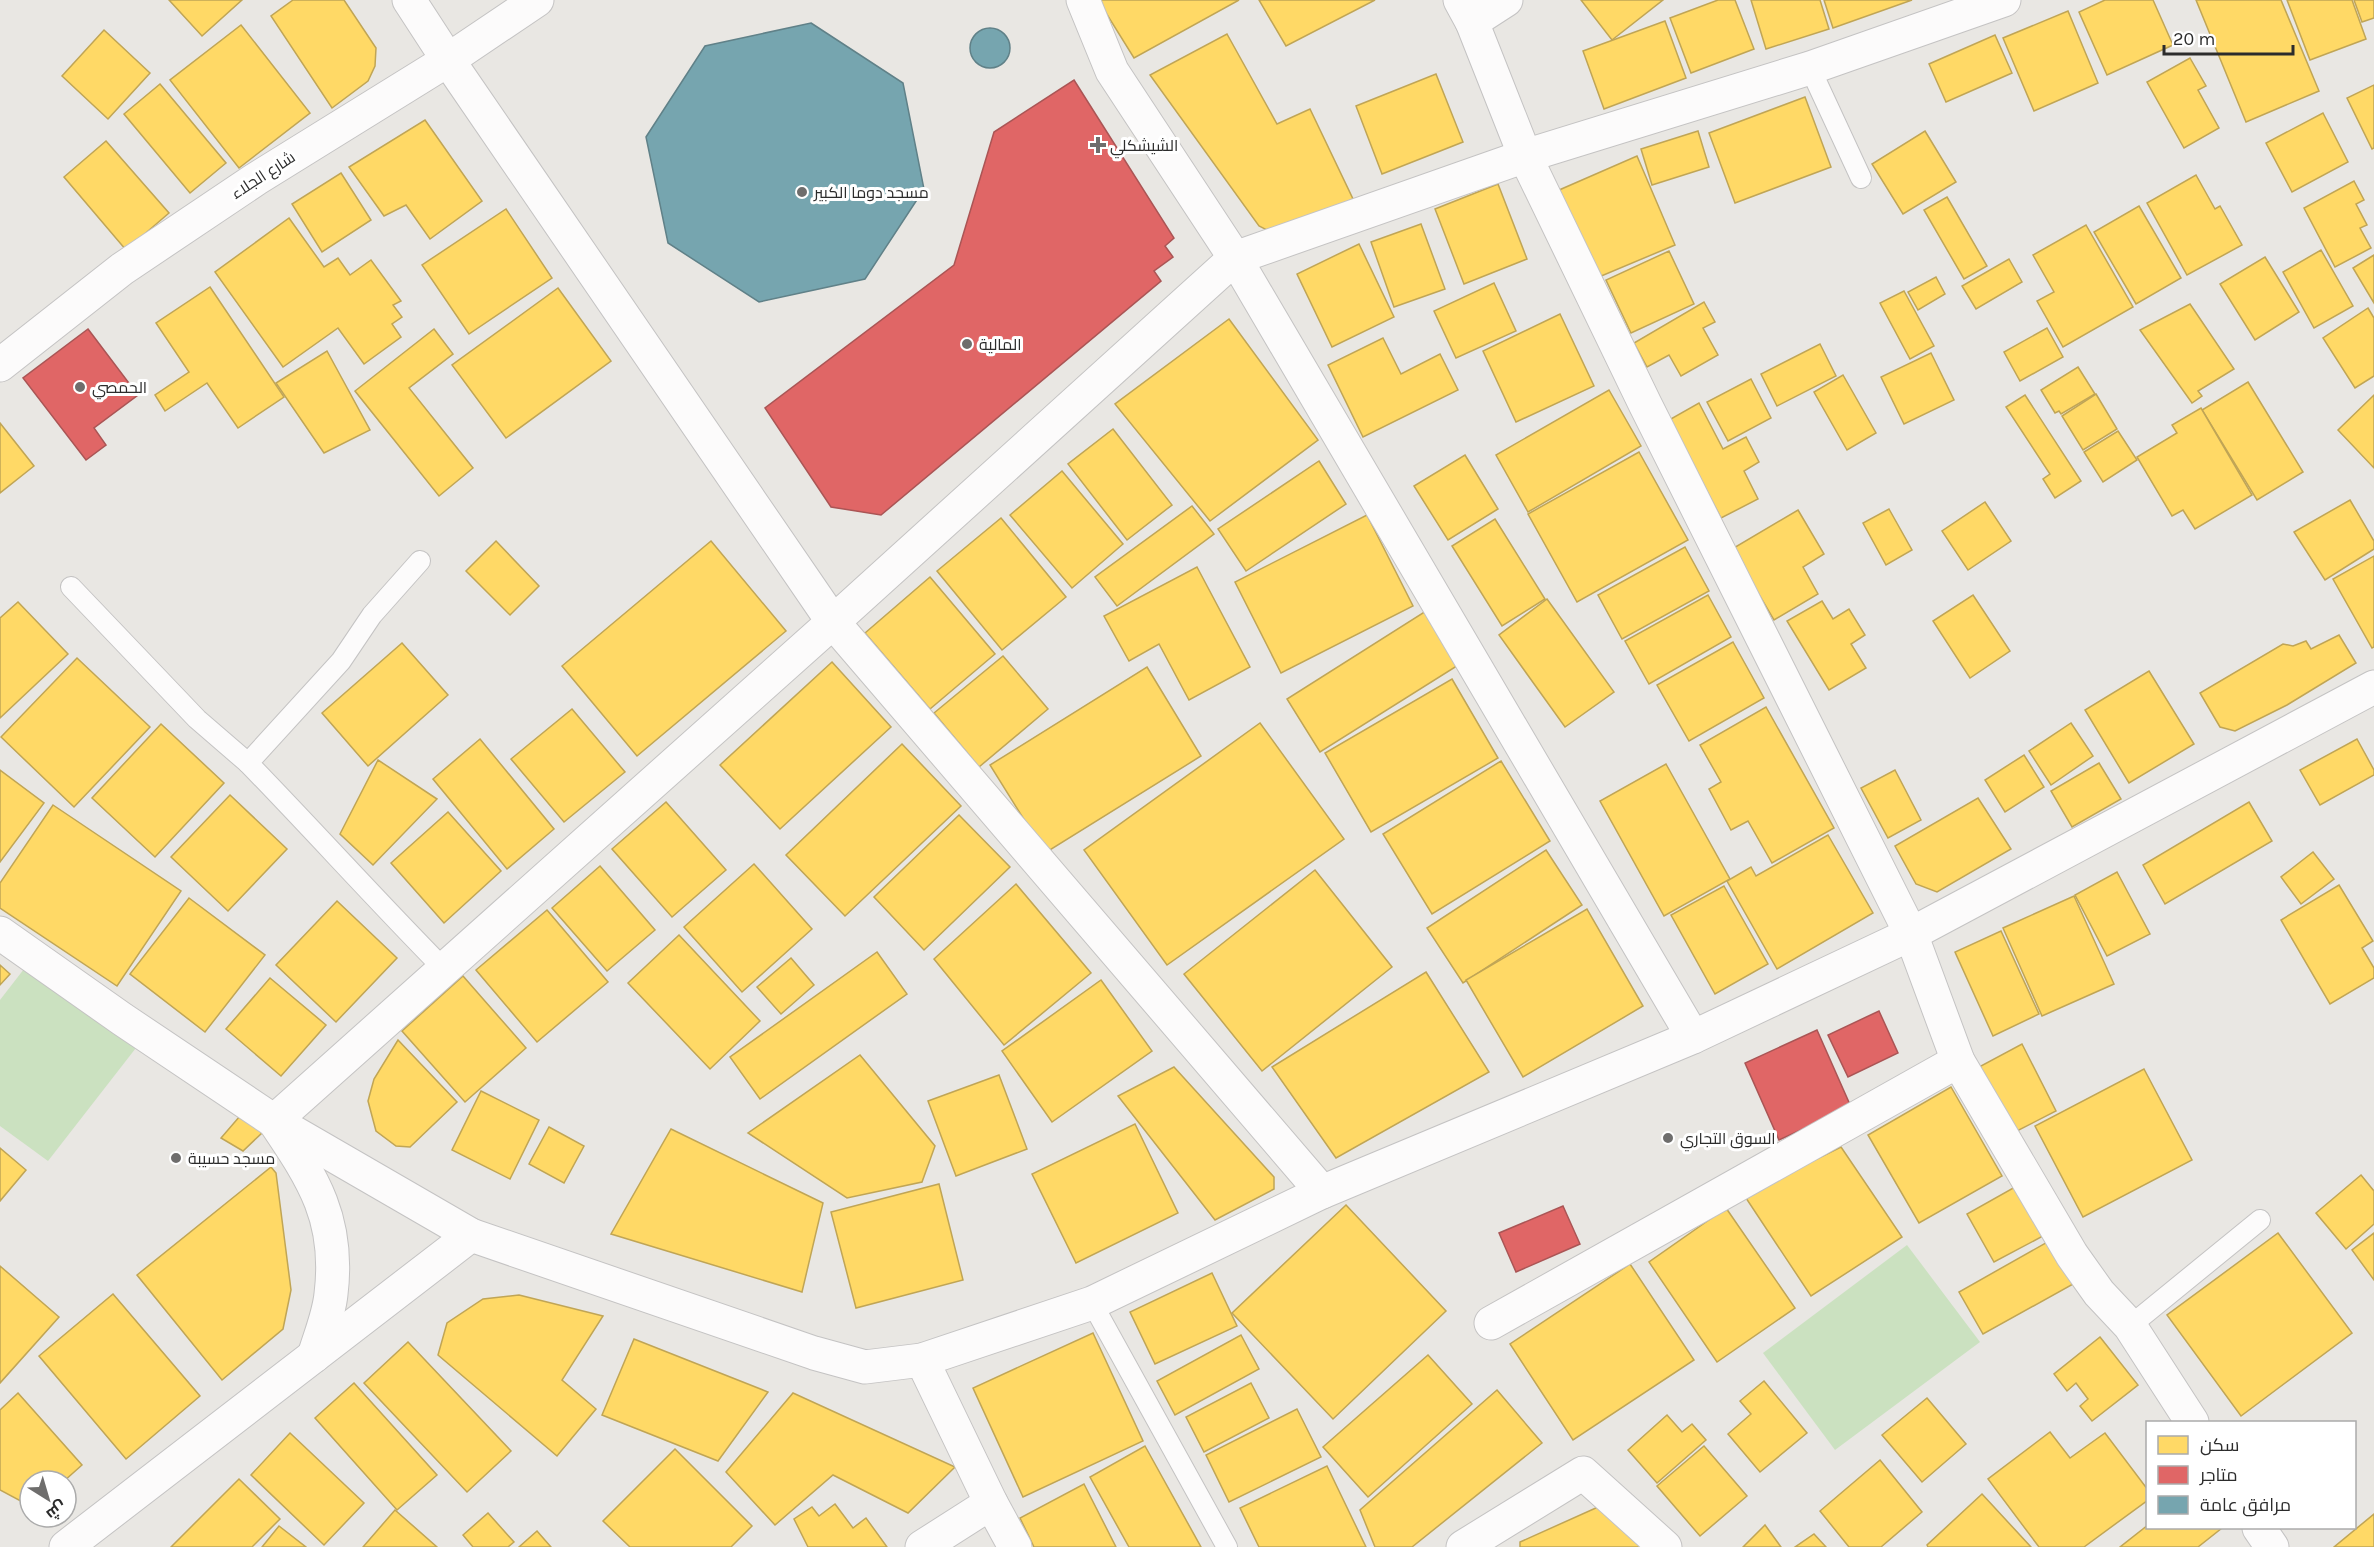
<svg xmlns="http://www.w3.org/2000/svg" width="2374" height="1547" viewBox="0 0 2374 1547" font-family="Karla,Cairo,sans-serif">
  <style>
    .green { fill: #cbe1c0 }
    .homes { fill: #ffd966; stroke: #c0a555; stroke-width: 1.5 }
    .shops { fill: #e06666; stroke: #a55; stroke-width: 1.5 }
    .public { fill: #76a5af; stroke: #608188; stroke-width: 1.5 }
    .lines { fill: none; stroke-linecap: round; stroke-linejoin: round }
    .lane-casing { stroke: #c4c3c3; stroke-width: 22 }
    .street-casing { stroke: #c4c3c3; stroke-width: 35 }
    .secondary-casing { stroke: #c4c3c3; stroke-width: 35 }
    .lane { stroke: #fcfbfb; stroke-width: 20 }
    .street { stroke: #fcfbfb; stroke-width: 33 }
    .secondary { stroke: #fcfbfb; stroke-width: 33 }
    .poi-dot { fill: #6e6d6c; stroke: #fff; stroke-width: 2 }
    .labels { text-anchor: middle; dominant-baseline: central; stroke-width: 6; stroke-linejoin: round; paint-order: stroke }
    .poi-label { font-size: 16px; fill: #2c2c2c; stroke: #fff; text-anchor: start }
    .street-label { font-size: 16px; fill: #2c2c2c; stroke: #fff }
  </style>
  <rect width="100%" height="100%" fill="#e9e7e3"/>
  <!-- green -->
  <g class="green">
    <path d="M24,969L139,1044L48,1161L0,1126V1000Z"/>
    <path d="M1907,1245L1980,1342L1835,1450L1763,1353Z"/>
  </g>
  <!-- homes -->
  <g class="homes">
    <path d="M169,0H242L202,36Z"/>
    <path d="M293,0H344L376,48L375,66L368,81L332,108L271,16Z"/>
    <path d="M1098,0H1239L1134,58Z"/>
    <path d="M1259,0H1375L1286,46Z"/>
    <path d="M1581,0H1663L1612,40Z"/>
    <path d="M1718,0H1735L1754,49L1691,73L1670,18Z"/>
    <path d="M1751,0H1820L1829,29L1766,49Z"/>
    <path d="M1824,0H1912L1833,28Z"/>
    <path d="M2105,0H2153L2173,45L2107,75L2079,12Z"/>
    <path d="M2196,0H2281L2319,91L2246,122Z"/>
    <path d="M2287,0H2352L2366,39L2310,60Z"/>
    <path d="M2354,0H2374V18L2362,22Z"/>
    <path d="M2068,11L2098,83L2034,111L2003,38Z"/>
    <path d="M1665,21L1686,78L1604,109L1583,51Z"/>
    <path d="M241,25L310,113L239,168L170,80Z"/>
    <path d="M104,30L150,73L108,119L62,76Z"/>
    <path d="M1227,34L1277,124L1310,109L1353,199L1275,234L1259,226L1150,75Z"/>
    <path d="M1995,35L2012,73L1946,102L1929,64Z"/>
    <path d="M2190,58L2206,86L2198,90L2219,128L2184,148L2147,82Z"/>
    <path d="M1436,74L1463,142L1382,174L1356,106Z"/>
    <path d="M160,84L226,163L190,193L124,114Z"/>
    <path d="M2374,85V148L2372,149L2347,98Z"/>
    <path d="M1805,97L1831,167L1735,203L1709,133Z"/>
    <path d="M2323,113L2348,162L2292,192L2266,143Z"/>
    <path d="M425,120L482,201L430,239L406,205L384,216L349,167Z"/>
    <path d="M1698,131L1709,167L1652,185L1641,149Z"/>
    <path d="M1925,131L1956,182L1903,214L1872,164Z"/>
    <path d="M106,141L169,213L126,250L64,177Z"/>
    <path d="M1637,156L1675,245L1587,282L1550,194Z"/>
    <path d="M341,173L371,220L322,252L292,204Z"/>
    <path d="M2196,175L2215,209L2220,206L2242,245L2187,275L2147,203Z"/>
    <path d="M2354,181L2364,200L2356,204L2367,225L2360,228L2371,248L2335,267L2304,208Z"/>
    <path d="M1498,184L1527,259L1464,284L1435,209Z"/>
    <path d="M1947,197L1987,266L1964,279L1924,210Z"/>
    <path d="M2139,206L2181,278L2136,304L2094,232Z"/>
    <path d="M506,209L552,278L469,334L422,265Z"/>
    <path d="M289,218L324,267L338,258L350,275L371,260L401,301L393,305L402,317L392,324L401,337L364,364L338,328L283,367L215,272Z"/>
    <path d="M1421,224L1445,289L1394,307L1371,242Z"/>
    <path d="M2086,225L2133,307L2063,347L2037,301L2054,292L2033,255Z"/>
    <path d="M1359,244L1394,317L1332,347L1297,274Z"/>
    <path d="M2321,250L2353,306L2314,328L2283,272Z"/>
    <path d="M1669,251L1694,304L1631,333L1606,280Z"/>
    <path d="M2374,255V303L2353,268Z"/>
    <path d="M2265,257L2299,312L2255,340L2220,284Z"/>
    <path d="M2009,259L2022,282L1976,309L1962,286Z"/>
    <path d="M1936,277L1945,294L1918,310L1908,292Z"/>
    <path d="M1494,283L1516,331L1456,358L1434,311Z"/>
    <path d="M210,287L284,397L238,428L207,383L165,411L155,395L189,372L156,323Z"/>
    <path d="M558,288L611,361L506,438L452,365Z"/>
    <path d="M1904,291L1934,346L1910,359L1880,303Z"/>
    <path d="M1704,302L1715,322L1703,328L1718,355L1681,376L1669,355L1647,367L1634,343Z"/>
    <path d="M2190,304L2234,369L2198,391L2202,396L2192,403L2140,330Z"/>
    <path d="M2368,308L2374,318V376L2355,388L2323,338Z"/>
    <path d="M1560,314L1594,386L1516,422L1483,351Z"/>
    <path d="M1229,319L1318,440L1210,521L1115,404Z"/>
    <path d="M2047,328L2063,357L2020,381L2004,352Z"/>
    <path d="M434,329L453,354L409,388L473,468L439,496L355,391Z"/>
    <path d="M1383,338L1401,374L1440,354L1458,390L1363,437L1328,365Z"/>
    <path d="M1820,344L1836,376L1777,406L1761,374Z"/>
    <path d="M327,351L370,430L324,453L276,383Z"/>
    <path d="M1931,353L1954,400L1904,424L1881,377Z"/>
    <path d="M2078,367L2095,394L2061,414L2059,411L2055,413L2041,390Z"/>
    <path d="M1843,375L1876,433L1847,450L1814,392Z"/>
    <path d="M1751,379L1771,418L1728,441L1707,402Z"/>
    <path d="M2248,382L2303,472L2257,500L2202,410Z"/>
    <path d="M1609,390L1641,446L1528,512L1496,455Z"/>
    <path d="M2096,394L2117,429L2083,450L2062,416Z"/>
    <path d="M2025,395L2081,481L2055,498L2043,479L2050,474L2006,407Z"/>
    <path d="M2374,395V468L2338,430Z"/>
    <path d="M1699,403L1723,449L1746,437L1759,462L1744,471L1758,499L1721,518L1669,420Z"/>
    <path d="M2201,408L2252,495L2195,529L2183,510L2172,516L2137,457L2177,433L2172,425Z"/>
    <path d="M0,423L34,466L0,493Z"/>
    <path d="M1113,429L1172,505L1127,540L1068,464Z"/>
    <path d="M2118,431L2137,460L2103,482L2084,452Z"/>
    <path d="M1639,452L1688,540L1577,602L1528,514Z"/>
    <path d="M1465,455L1498,509L1448,540L1414,486Z"/>
    <path d="M1319,461L1346,504L1246,571L1218,529Z"/>
    <path d="M1062,471L1123,544L1072,588L1010,515Z"/>
    <path d="M2350,500L2374,541V549L2325,580L2294,532Z"/>
    <path d="M1985,502L2011,541L1968,570L1942,531Z"/>
    <path d="M1192,506L1214,534L1117,606L1095,577Z"/>
    <path d="M1889,509L1912,550L1886,565L1863,523Z"/>
    <path d="M1798,510L1824,554L1803,567L1818,594L1774,620L1732,549Z"/>
    <path d="M1367,515L1413,606L1281,673L1235,582Z"/>
    <path d="M1001,518L1066,597L1002,650L937,571Z"/>
    <path d="M1495,519L1545,599L1502,626L1452,546Z"/>
    <path d="M496,541L539,586L510,615L466,571Z"/>
    <path d="M711,541L786,631L637,756L562,666Z"/>
    <path d="M1685,547L1709,591L1622,639L1598,595Z"/>
    <path d="M2374,556V647L2372,648L2333,579Z"/>
    <path d="M1197,567L1250,667L1189,700L1159,644L1129,661L1104,616Z"/>
    <path d="M930,577L995,654L930,709L865,633Z"/>
    <path d="M1708,595L1731,637L1649,684L1625,641Z"/>
    <path d="M1973,595L2010,651L1970,678L1933,621Z"/>
    <path d="M1547,599L1614,692L1565,727L1499,635Z"/>
    <path d="M1822,601L1833,619L1849,609L1865,635L1851,644L1866,668L1829,690L1787,621Z"/>
    <path d="M18,602L68,654L0,718V618Z"/>
    <path d="M1426,611L1460,664L1320,752L1287,699Z"/>
    <path d="M2339,635L2356,663L2287,705L2235,731L2220,727L2200,693L2283,644L2293,646L2306,641L2311,649Z"/>
    <path d="M1733,642L1764,698L1689,741L1657,685Z"/>
    <path d="M402,643L448,695L368,766L322,713Z"/>
    <path d="M1003,656L1048,709L979,767L934,713Z"/>
    <path d="M77,658L150,727L74,807L1,737Z"/>
    <path d="M832,662L891,727L780,829L720,765Z"/>
    <path d="M1147,667L1201,756L1045,853L990,765Z"/>
    <path d="M2149,671L2194,744L2129,783L2085,710Z"/>
    <path d="M1452,679L1498,758L1371,832L1325,753Z"/>
    <path d="M1766,707L1834,828L1772,863L1748,821L1731,830L1709,789L1721,782L1700,745Z"/>
    <path d="M572,709L625,772L564,822L511,759Z"/>
    <path d="M1260,723L1344,839L1167,965L1084,850Z"/>
    <path d="M2071,723L2093,756L2051,785L2029,751Z"/>
    <path d="M161,724L224,783L155,857L92,798Z"/>
    <path d="M480,739L554,829L507,869L433,779Z"/>
    <path d="M2357,739L2374,770V775L2320,805L2300,770Z"/>
    <path d="M902,744L961,806L845,916L786,855Z"/>
    <path d="M2024,755L2044,787L2005,812L1985,780Z"/>
    <path d="M378,760L437,799L373,865L340,834Z"/>
    <path d="M1501,761L1550,841L1432,914L1383,834Z"/>
    <path d="M2099,763L2121,799L2072,827L2051,791Z"/>
    <path d="M1666,764L1730,879L1664,916L1600,801Z"/>
    <path d="M0,770L44,803L0,862Z"/>
    <path d="M1895,770L1921,820L1888,838L1861,788Z"/>
    <path d="M230,795L287,849L228,911L171,857Z"/>
    <path d="M1978,798L2011,849L1937,892L1916,884L1895,846Z"/>
    <path d="M666,802L726,870L672,917L612,849Z"/>
    <path d="M2249,802L2272,841L2165,904L2143,865Z"/>
    <path d="M53,805L181,891L117,986L0,908V883Z"/>
    <path d="M448,812L501,871L444,923L391,863Z"/>
    <path d="M959,815L1010,867L924,950L874,897Z"/>
    <path d="M1828,835L1873,913L1777,969L1727,881L1751,867L1756,876Z"/>
    <path d="M1546,850L1582,905L1463,983L1427,928Z"/>
    <path d="M2313,852L2334,879L2301,904L2281,877Z"/>
    <path d="M754,864L812,929L742,992L684,927Z"/>
    <path d="M600,866L655,930L607,971L552,908Z"/>
    <path d="M1315,870L1392,967L1262,1071L1184,974Z"/>
    <path d="M2117,872L2150,934L2107,956L2075,895Z"/>
    <path d="M1016,884L1091,973L1004,1045L934,959Z"/>
    <path d="M2339,885L2373,941L2362,948L2374,968V978L2330,1004L2281,920Z"/>
    <path d="M1724,886L1768,964L1715,994L1671,915Z"/>
    <path d="M2074,896L2114,984L2042,1016L2003,928Z"/>
    <path d="M189,898L265,955L205,1032L130,974Z"/>
    <path d="M337,901L397,958L336,1022L276,965Z"/>
    <path d="M1587,909L1643,1006L1523,1077L1466,980Z"/>
    <path d="M547,910L608,982L537,1042L476,970Z"/>
    <path d="M2001,931L2039,1014L1993,1036L1955,952Z"/>
    <path d="M679,935L760,1021L710,1069L628,983Z"/>
    <path d="M877,952L907,994L760,1099L730,1057Z"/>
    <path d="M791,958L814,985L781,1014L757,987Z"/>
    <path d="M0,965L10,974L0,985Z"/>
    <path d="M1426,972L1489,1072L1336,1158L1272,1067Z"/>
    <path d="M463,976L526,1048L465,1102L402,1031Z"/>
    <path d="M270,978L326,1025L281,1076L226,1029Z"/>
    <path d="M1101,980L1152,1051L1052,1122L1002,1051Z"/>
    <path d="M398,1040L457,1102L410,1147L396,1146L376,1131L368,1101L374,1079Z"/>
    <path d="M2022,1044L2056,1111L2013,1133L1979,1067Z"/>
    <path d="M860,1055L935,1146L922,1182L847,1198L748,1133Z"/>
    <path d="M1174,1067L1274,1177V1189L1215,1220L1118,1096Z"/>
    <path d="M2144,1069L2192,1160L2083,1217L2035,1126Z"/>
    <path d="M999,1075L1027,1149L956,1176L928,1101Z"/>
    <path d="M1951,1087L2002,1176L1919,1223L1868,1135Z"/>
    <path d="M481,1091L539,1120L510,1179L452,1150Z"/>
    <path d="M240,1116L263,1132L243,1151L221,1138Z"/>
    <path d="M1135,1124L1178,1213L1076,1263L1032,1174Z"/>
    <path d="M549,1127L584,1146L564,1183L529,1164Z"/>
    <path d="M671,1129L823,1203L802,1292L611,1234Z"/>
    <path d="M1841,1147L1902,1237L1811,1296L1744,1195Z"/>
    <path d="M0,1148L26,1170L0,1201Z"/>
    <path d="M271,1167L276,1173L291,1290L283,1329L222,1380L137,1275Z"/>
    <path d="M2361,1175L2374,1191V1224L2346,1249L2316,1213Z"/>
    <path d="M939,1184L963,1280L856,1308L831,1212Z"/>
    <path d="M2015,1187L2043,1236L1994,1262L1967,1214Z"/>
    <path d="M1346,1205L1446,1311L1333,1419L1232,1313Z"/>
    <path d="M1726,1208L1795,1308L1717,1362L1649,1262Z"/>
    <path d="M2278,1233L2352,1333L2241,1416L2167,1315Z"/>
    <path d="M2374,1233V1280L2352,1250Z"/>
    <path d="M2051,1240L2075,1283L1983,1334L1959,1292Z"/>
    <path d="M1630,1264L1694,1360L1573,1440L1510,1344Z"/>
    <path d="M0,1266L59,1317L0,1383Z"/>
    <path d="M1212,1273L1237,1326L1155,1364L1130,1312Z"/>
    <path d="M113,1294L200,1396L126,1459L39,1356Z"/>
    <path d="M519,1295L603,1316L562,1380L596,1409L557,1456L438,1355L447,1323L483,1299Z"/>
    <path d="M1093,1333L1143,1441L1023,1497L973,1388Z"/>
    <path d="M1241,1335L1259,1369L1175,1415L1157,1381Z"/>
    <path d="M2100,1337L2138,1385L2092,1421L2080,1406L2088,1399L2076,1383L2067,1391L2054,1374Z"/>
    <path d="M634,1339L768,1392L718,1461L602,1415Z"/>
    <path d="M408,1342L511,1451L467,1492L364,1383Z"/>
    <path d="M1428,1355L1472,1404L1368,1497L1323,1447Z"/>
    <path d="M1764,1381L1807,1433L1760,1472L1728,1434L1751,1414L1740,1401Z"/>
    <path d="M354,1383L437,1475L397,1510L315,1418Z"/>
    <path d="M1251,1383L1269,1418L1204,1452L1186,1417Z"/>
    <path d="M1497,1390L1542,1443L1412,1547H1375L1360,1510Z"/>
    <path d="M18,1393L82,1465L64,1481H30V1506L0,1490V1410Z"/>
    <path d="M793,1393L955,1467L908,1513L833,1475L775,1525L726,1472Z"/>
    <path d="M1927,1398L1966,1444L1922,1482L1882,1435Z"/>
    <path d="M1297,1409L1321,1457L1229,1502L1206,1455Z"/>
    <path d="M1667,1415L1682,1432L1692,1424L1706,1440L1657,1483L1628,1450Z"/>
    <path d="M2050,1432L2070,1458L2105,1433L2148,1490V1500L2084,1547H2039L1988,1479Z"/>
    <path d="M290,1433L364,1503L324,1545L251,1475Z"/>
    <path d="M1145,1446L1201,1547H1129L1090,1477Z"/>
    <path d="M1704,1446L1747,1496L1700,1536L1657,1486Z"/>
    <path d="M675,1449L752,1526L731,1547H630L603,1521Z"/>
    <path d="M1880,1460L1922,1512L1881,1547H1849L1820,1511Z"/>
    <path d="M1327,1466L1366,1547H1259L1240,1508Z"/>
    <path d="M239,1479L280,1519L252,1547H171Z"/>
    <path d="M1084,1484L1116,1547H1034L1020,1518Z"/>
    <path d="M1982,1494L2031,1547H1928L1927,1545Z"/>
    <path d="M1607,1503L1641,1547H1520V1542Z"/>
    <path d="M835,1504L853,1528L866,1518L887,1547H808L794,1519L812,1507L819,1516Z"/>
    <path d="M395,1510L437,1547H363Z"/>
    <path d="M488,1513L514,1542L508,1547H473L463,1535Z"/>
    <path d="M2374,1514V1547H2334Z"/>
    <path d="M1765,1525L1781,1547H1743Z"/>
    <path d="M2148,1525V1528H2222L2198,1547H2120Z"/>
    <path d="M279,1526L306,1547H262Z"/>
    <path d="M537,1531L551,1547H519Z"/>
    <path d="M1814,1534L1826,1547H1795Z"/>
  </g>
  <!-- shops -->
  <g class="shops">
    <path d="M1074,80L1174,238L1165,246L1173,257L1154,271L1161,281L881,515L831,507L765,408L954,265L994,132Z"/>
    <path d="M88,329L138,395L94,428L106,445L86,460L23,378Z"/>
    <path d="M1879,1011L1898,1053L1848,1077L1828,1035Z"/>
    <path d="M1817,1030L1851,1107L1779,1140L1745,1063Z"/>
    <path d="M1563,1206L1580,1244L1516,1272L1499,1233Z"/>
  </g>
  <!-- public -->
  <g class="public">
    <path d="M811,23L903,83L924,189L865,279L759,302L668,243L646,137L705,46Z"/>
    <circle cx="990" cy="48" r="20"/>
  </g>
  <g class="lines">
    <defs>
      <g id="lane">
        <path d="M1810,68L1861,178"/>
        <path d="M420,561L372,615L341,661L248,763C314,831 377,901 443,968"/>
        <path d="M71,587L197,719L248,763"/>
        <path d="M1092,1303L1227,1547"/>
        <path d="M2130,1326L2260,1220"/>
      </g>
      <g id="street">
        <path d="M409,0L448,60L833,622L1322,1192"/>
        <path d="M1083,0L1112,71L1235,258L1693,1037"/>
        <path d="M1460,0L1472,22L1525,156L1645,404L1911,934L1958,1061L2072,1255L2099,1293L2130,1326L2192,1422"/>
        <path d="M1472,22L1506,0"/>
        <path d="M0,933L122,1019L274,1121L471,1235L814,1353L865,1367L922,1360L1092,1303L1322,1192L1693,1037L1911,934L2374,687"/>
        <path d="M1491,1323L1958,1061"/>
        <path d="M314,1356C320,1336 329,1315 331,1294C340,1220 314,1180 274,1121L833,622L1235,258L1525,156L1810,68L2004,0"/>
        <path d="M922,1360L991,1503L1015,1547"/>
        <path d="M2259,1528L2272,1547"/>
        <path d="M66,1547L471,1235"/>
        <path d="M922,1547L991,1503"/>
        <path d="M1463,1547L1583,1473L1665,1547"/>
      </g>
      <path id="secondary" d="M0,365L122,269L256,179L448,60L537,0"/>
    </defs>
    <!-- lane casing -->
    <use href="#lane" class="lane-casing"/>
    <!-- street casing -->
    <use href="#street" class="street-casing"/>
    <!-- secondary casing -->
    <use href="#secondary" class="secondary-casing"/>
    <!-- lane -->
    <use href="#lane" class="lane"/>
    <!-- street -->
    <use href="#street" class="street"/>
    <!-- secondary -->
    <use href="#secondary" class="secondary"/>
  </g>
  <!-- markers -->
  <g class="poi-dot">
    <path d="M1095 136h6v6h6v6h-6v6h-6v-6h-6v-6h6z"/>
    <circle cx="802" cy="192" r="6"/>
    <circle cx="967" cy="344" r="6"/>
    <circle cx="80" cy="387" r="6"/>
    <circle cx="1668" cy="1138" r="6"/>
    <circle cx="176" cy="1158" r="6"/>
  </g>
  <g class="labels">
    <!-- poi labels -->
    <g class="poi-label">
      <text x="1110" y="145">الشيشكلي</text>
      <text x="814" y="192">مسجد دوما الكبير</text>
      <text x="979" y="344">المالية</text>
      <text x="92" y="387">الحمصي</text>
      <text x="1680" y="1138">السوق التجاري</text>
      <text x="188" y="1158">مسجد حسيبة</text>
    </g>
    <!-- street labels -->
    <g class="street-label">
      <text transform="translate(263 175) rotate(-33)">شارع الجلاء</text>
    </g>
  </g>
  <!-- legend -->
  <rect x="2146" y="1421" width="210" height="108" fill="#ffffff" stroke="#ababab" stroke-width="1.5"/>
  <rect x="2158" y="1436" width="30" height="18" fill="#ffd966" stroke="#ababab" stroke-width="1.5"/>
  <text x="2200" y="1451" font-size="18" fill="#2c2c2c">سكن</text>
  <rect x="2158" y="1466" width="30" height="18" fill="#e06666" stroke="#ababab" stroke-width="1.5"/>
  <text x="2200" y="1481" font-size="18" fill="#2c2c2c">متاجر</text>
  <rect x="2158" y="1496" width="30" height="18" fill="#76a5af" stroke="#ababab" stroke-width="1.5"/>
  <text x="2200" y="1511" font-size="18" fill="#2c2c2c">مرافق عامة</text>
  <!-- north arrow -->
  <g transform="translate(48 1499) rotate(143)"><circle r="28" fill="#ffffff" stroke="#ababab" stroke-width="1.5"/>
  <path d="M0-4.5L10 22L0 15L-10 22Z" fill="#6e6d6c"/>
  <text y="-9" font-size="16" font-weight="bold" text-anchor="middle" fill="#2c2c2c">ش</text>
  </g>
  <!-- scale -->
  <path d="M2164 45v9h129v-9" fill="none" stroke="#2c2c2c" stroke-width="3"/>
  <text x="2173" y="45" font-size="18" fill="#2c2c2c" stroke="#ffffff" stroke-width="4.5" paint-order="stroke">20 m</text>
</svg>
